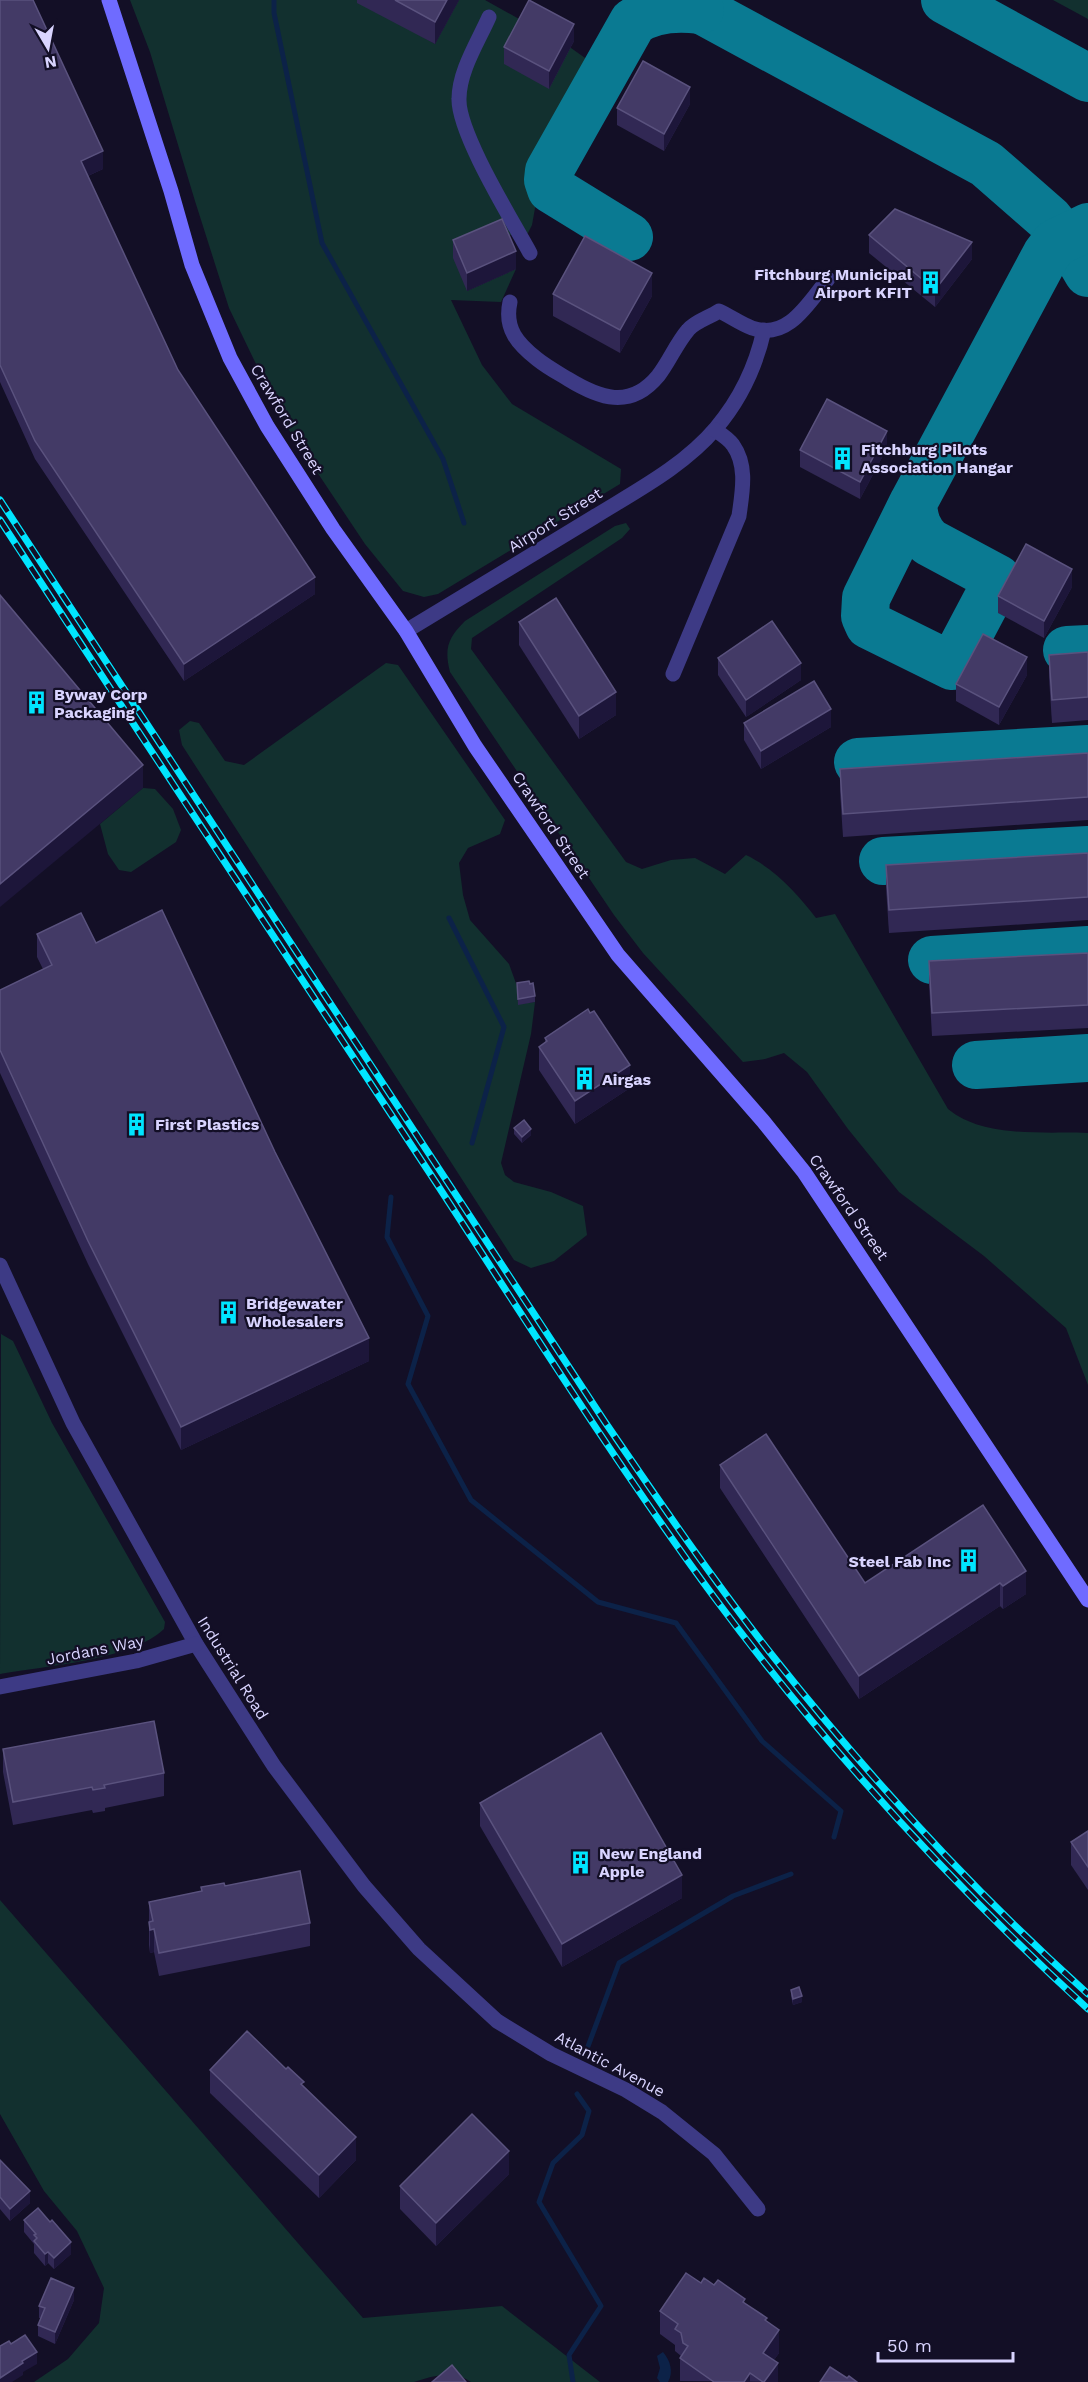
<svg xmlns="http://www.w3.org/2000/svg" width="1088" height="2382" viewBox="0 0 1088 2382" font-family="'Work Sans',sans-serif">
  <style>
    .green { fill: #12302f }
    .water { fill: #0c2248 }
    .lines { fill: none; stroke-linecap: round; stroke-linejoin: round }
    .stream { stroke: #0c2248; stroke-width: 5 }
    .taxiway { stroke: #0a7a92; stroke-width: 48 }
    .minor { stroke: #3d3a85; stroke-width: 15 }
    .secondary { stroke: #6f6bff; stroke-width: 15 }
    .rail-casing { stroke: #00e5ff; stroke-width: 7 }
    .rail { stroke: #130f26; stroke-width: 4.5; stroke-dasharray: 14; stroke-linecap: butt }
    .wall { fill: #312854 }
    .shaded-wall { fill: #1d163a }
    .building { fill: #433a66; stroke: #5a527e; stroke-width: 1.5 }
    .labels { text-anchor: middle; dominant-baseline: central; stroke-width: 4.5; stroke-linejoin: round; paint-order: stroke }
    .poi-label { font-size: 16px; font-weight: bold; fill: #d9d4ff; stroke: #130f26; text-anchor: start }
    .street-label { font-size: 16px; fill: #d9d4ff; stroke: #130f26 }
  </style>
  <rect width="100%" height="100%" fill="#130f26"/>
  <!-- green -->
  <g class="green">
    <path d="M130,0H359L435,44L459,0H485L571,48L595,65L544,158L532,225L528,233L502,236L467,291L516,269L501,302L451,300L482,365L512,404L621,469L620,484L438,594L424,597L403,591L365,544L285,424L229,308L195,201L150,52Z"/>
    <path d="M1053,0H1088V19Z"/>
    <path d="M626,523L630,529L622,538L472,638L471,649L626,862L642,869L671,860L695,858L725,874L746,855C775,869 797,893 816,918L835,914L948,1109C985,1139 1043,1131 1088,1133V1385L1066,1328L984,1256L899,1192L848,1129L807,1072L784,1053L765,1059L743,1062L643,953L614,915L450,672C444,648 448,638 465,621L615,526Z"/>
    <path d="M386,663L398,665L505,820L500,834L468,848L459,863L463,895L470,920L509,964L518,989V1004L535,1002L531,1034L501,1163L505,1175L514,1182L551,1192L583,1206L587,1235L554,1261L531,1268L514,1260L182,745L179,730L190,721L199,723L225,761L244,765Z"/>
    <path d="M143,788L155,789L173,809L181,830L176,842L131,872L119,870L108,854L100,824Z"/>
    <path d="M1,1334L13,1341L52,1423L165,1622L164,1629C132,1660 45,1666 0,1674Z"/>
    <path d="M0,1900L363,2318L502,2306L600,2382H471C454,2369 432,2376 414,2382H34L68,2359L99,2323L104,2288L77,2231L44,2191L0,2114Z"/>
  </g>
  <!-- water -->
  <path class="water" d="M663,2352C670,2360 674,2372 668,2382H660L657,2378L660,2368L657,2356Z"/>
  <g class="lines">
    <!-- stream -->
    <g class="stream">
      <path d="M274,0V13L322,243L443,459L464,523"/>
      <path d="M449,918L504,1027L472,1143"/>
      <path d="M391,1197L387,1237L428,1316L408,1384L471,1500L598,1602L676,1623L762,1741L841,1811L834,1837"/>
      <path d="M587,2049L619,1963L733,1896L791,1874"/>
      <path d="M573,2382L569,2355L601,2306L539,2202L553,2163L582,2135L589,2111L577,2094"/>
    </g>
    <!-- taxiway -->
    <g class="taxiway">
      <path d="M683,0L986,164L1049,219L1078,256L1088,273"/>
      <path d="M945,0L1088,78"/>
      <path d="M629,237L551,189L548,180L549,171L633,22C653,8 676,7 700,10"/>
      <path d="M913,503C914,519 917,530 929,542L998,579L952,666L869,625L865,616L866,598L913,503L1046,255L1055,243L1088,227"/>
      <path d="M1067,650L1088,649"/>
      <path d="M858,762L1088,749"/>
      <path d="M883,861L1088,850"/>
      <path d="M932,960L1088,950"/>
      <path d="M976,1065L1088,1058"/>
    </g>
    <!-- minor -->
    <g class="minor">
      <path d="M489,17C478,42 459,71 459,99C458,133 512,220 530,253"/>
      <path d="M510,302C504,329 518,344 537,359C547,367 558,373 568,379C599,398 630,410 658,376C669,362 676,344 688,330C694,322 710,317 719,311C730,316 741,324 752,328C788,341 809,302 828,279"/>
      <path d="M406,631C469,593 532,555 594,517C636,491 684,466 716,428C739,401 756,366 764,330"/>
      <path d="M673,674L739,516C742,493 748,466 733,445C729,439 721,434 715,430"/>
      <path d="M0,1265L73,1423L196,1644L274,1766L364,1886L419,1949L497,2021L551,2054L626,2090L662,2112L714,2154L758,2209"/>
      <path d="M0,1687L136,1661L196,1644"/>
    </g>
    <!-- secondary -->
    <path class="secondary" d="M109,0L171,191L192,265L230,358L267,426L333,529L406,631L475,746L618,955L763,1121L804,1172L1088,1600"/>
    <defs>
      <g id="rail">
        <path d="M0,500L605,1422C659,1501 713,1580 772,1655C868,1776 973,1891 1088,1994"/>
        <path d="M0,520C142,738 286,955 429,1172C522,1314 613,1460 714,1597C825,1746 951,1884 1088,2009"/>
      </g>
    </defs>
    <!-- rail casing -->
    <use href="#rail" class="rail-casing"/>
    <!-- rail -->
    <use href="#rail" class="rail"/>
  </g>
  <!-- wall -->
  <g class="wall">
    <path d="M0,0L103,169L88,176L178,370L315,594L184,681L35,459L0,382Z"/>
    <path d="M357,0H459L435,44L357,3Z"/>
    <path d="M574,41L549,89L504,64V47Z"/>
    <path d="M690,104L664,151L617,125V108Z"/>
    <path d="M869,235L972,259L935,307L869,253Z"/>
    <path d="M453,240L516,269L467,291L453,258Z"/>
    <path d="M553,294L652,296L620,353L553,316Z"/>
    <path d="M887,448L860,499L800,467V450Z"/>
    <path d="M1072,587L1044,638L998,613V596Z"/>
    <path d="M519,622L616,715L579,739L519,645Z"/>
    <path d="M1088,652V720L1052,723L1049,678V655Z"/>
    <path d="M718,658L801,680L746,717L718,675Z"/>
    <path d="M1027,675L999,725L956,701V684Z"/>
    <path d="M744,723L831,727L761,769L744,740Z"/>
    <path d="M1088,753V820L843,837L840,792V769Z"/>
    <path d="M1088,853V920L889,933L886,888V865Z"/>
    <path d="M37,934L96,943L369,1361L181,1450L88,1264L0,1073V990L43,969L37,957Z"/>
    <path d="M1088,953V1028L932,1036L929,984V961Z"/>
    <path d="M517,983L535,996V1002L518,1005Z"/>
    <path d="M545,1038L630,1088L575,1124L539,1070V1047L545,1043Z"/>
    <path d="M514,1128L531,1135L522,1143L514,1134Z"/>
    <path d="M720,1465L865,1583L983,1505L1026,1594L1003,1609L1000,1606L859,1699L720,1488Z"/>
    <path d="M3,1749L164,1773V1796L105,1808V1811L93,1813L92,1810L13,1825L3,1772Z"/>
    <path d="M480,1803L682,1898L562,1967L480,1826Z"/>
    <path d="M1088,1831V1890L1071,1865V1842Z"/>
    <path d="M225,1886L310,1923V1946L159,1976L154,1952L150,1953L149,1945V1902L201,1891V1887Z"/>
    <path d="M791,1990L802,2002L793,2005L791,1996Z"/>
    <path d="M210,2070L356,2160L319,2198L210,2093Z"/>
    <path d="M0,2160L30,2203L10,2221L0,2209Z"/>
    <path d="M509,2174L436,2246L400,2209V2186Z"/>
    <path d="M24,2220L71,2254L54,2269L48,2263L45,2266L34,2253V2244L24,2232Z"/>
    <path d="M701,2283L714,2285L745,2303L767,2322L779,2353L774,2360L778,2382L680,2381V2358L681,2356L675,2351V2345L660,2334V2311Z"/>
    <path d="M74,2300L55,2344L38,2336V2325L41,2318H39V2306Z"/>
  </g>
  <!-- shaded-wall -->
  <g class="shaded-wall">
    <path d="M447,0H459L435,44V22Z"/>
    <path d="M574,24V41L549,89V71Z"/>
    <path d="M690,87V104L664,151V134Z"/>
    <path d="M103,151V169L81,179V161Z"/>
    <path d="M972,242V259L935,307V290Z"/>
    <path d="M516,251V269L467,291V273Z"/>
    <path d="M652,273V296L620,353V330Z"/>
    <path d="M887,431V448L860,499V482Z"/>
    <path d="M1072,569V587L1044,638V621Z"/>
    <path d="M315,577V594L184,681V664Z"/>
    <path d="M1027,657V675L999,725V707Z"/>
    <path d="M801,663V680L746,717V700Z"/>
    <path d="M616,692V715L579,739V716Z"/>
    <path d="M831,709V727L761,769V751Z"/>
    <path d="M143,765V788L0,907V884Z"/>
    <path d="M630,1065V1088L575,1124V1101Z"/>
    <path d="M531,1129V1135L522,1143V1137Z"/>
    <path d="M369,1338V1361L181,1450V1427Z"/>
    <path d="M1026,1571V1594L1003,1609V1586Z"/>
    <path d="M1000,1583V1606L859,1699V1676Z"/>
    <path d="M682,1875V1898L562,1967V1944Z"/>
    <path d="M154,1929V1952L150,1953V1930Z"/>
    <path d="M802,1996V2002L793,2005V1999Z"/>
    <path d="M356,2137V2160L319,2198V2175Z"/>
    <path d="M509,2151V2174L436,2246V2223Z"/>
    <path d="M30,2191V2203L10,2221V2209Z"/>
    <path d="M71,2242V2254L54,2269V2258Z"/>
    <path d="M48,2252V2263L45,2266V2254Z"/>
    <path d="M74,2288V2300L55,2344V2332Z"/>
    <path d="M779,2330V2353L763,2376V2353Z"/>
    <path d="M37,2352V2364L23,2372V2375L12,2382H0V2378L22,2361Z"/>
    <path d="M778,2363V2382H764Z"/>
    <path d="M750,2373V2382H744Z"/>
  </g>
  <!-- building -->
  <g class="building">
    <path d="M0,0H33L103,151L81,161L178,370L315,577L184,664L35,441L0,365Z"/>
    <path d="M395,0H447L435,22Z"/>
    <path d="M529,0L574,24L549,71L504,47Z"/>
    <path d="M643,61L690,87L664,134L617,108Z"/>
    <path d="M895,209L972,242L935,290L869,235Z"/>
    <path d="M502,219L516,251L467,273L453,240Z"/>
    <path d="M585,236L652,273L620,330L553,294Z"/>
    <path d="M827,399L887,431L860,482L800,450Z"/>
    <path d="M1026,544L1072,569L1044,621L998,596Z"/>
    <path d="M0,595L143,765L0,884Z"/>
    <path d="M556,598L616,692L579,716L519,622Z"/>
    <path d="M772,621L801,663L746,700L718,658Z"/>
    <path d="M983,634L1027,657L999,707L956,684Z"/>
    <path d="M1088,652V697L1052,700L1049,655Z"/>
    <path d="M814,681L831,709L761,751L744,723Z"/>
    <path d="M1088,753V797L843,814L840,769Z"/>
    <path d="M1088,853V897L889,910L886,865Z"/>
    <path d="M162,910L275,1152L369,1338L181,1427L88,1241L0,1050V990L52,965L37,934L81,913L96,943Z"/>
    <path d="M1088,953V1005L932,1013L929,961Z"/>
    <path d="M529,981L530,984L533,983L535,996L518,999L517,983Z"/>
    <path d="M588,1009L590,1013L594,1011L630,1065L575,1101L539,1047L547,1041L545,1038Z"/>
    <path d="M524,1120L531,1129L522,1137L514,1128Z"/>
    <path d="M766,1434L865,1583L983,1505L1026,1571L1003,1586L1000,1583L859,1676L720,1465Z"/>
    <path d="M154,1721L164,1773L104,1785L105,1788L93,1790L92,1787L13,1802L3,1749Z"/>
    <path d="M601,1733L682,1875L562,1944L480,1803Z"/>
    <path d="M1088,1831V1867L1071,1842Z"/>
    <path d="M300,1871L310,1923L159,1953L154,1929L150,1930L149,1922L153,1921L149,1902L202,1891L201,1887L224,1883L225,1886Z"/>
    <path d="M799,1987L802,1996L793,1999L791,1990Z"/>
    <path d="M247,2031L286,2069L288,2067L304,2082L301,2084L356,2137L319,2175L210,2070Z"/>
    <path d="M472,2114L509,2151L436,2223L400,2186Z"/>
    <path d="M0,2160L30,2191L10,2209L0,2197Z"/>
    <path d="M38,2208L50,2222L52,2220L71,2242L54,2258L48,2252L45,2254L34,2241L37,2238L34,2235L36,2234L24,2220Z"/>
    <path d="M686,2273L701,2283L704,2278L714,2285L718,2280L745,2299L743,2302L767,2318L765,2320L779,2330L763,2353L778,2363L764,2382H763L750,2373L744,2382H714L680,2358L688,2346L683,2343L681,2333L675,2329L678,2324L660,2311Z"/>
    <path d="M51,2278L74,2288L55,2332L38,2325L45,2308L39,2306Z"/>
    <path d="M25,2335L37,2352L22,2361L23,2363L0,2378V2346L9,2341L11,2344Z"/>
    <path d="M452,2365L466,2382H432Z"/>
    <path d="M830,2367L847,2378L849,2376L857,2382H820Z"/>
  </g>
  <!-- icons -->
  <defs>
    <symbol id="building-bare" viewBox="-9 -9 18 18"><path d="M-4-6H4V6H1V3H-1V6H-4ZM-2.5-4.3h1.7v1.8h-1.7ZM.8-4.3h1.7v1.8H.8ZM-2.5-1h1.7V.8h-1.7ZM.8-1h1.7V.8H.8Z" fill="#00e5ff" stroke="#130f26" stroke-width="2.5" paint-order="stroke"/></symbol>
  </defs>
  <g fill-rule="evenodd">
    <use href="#building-bare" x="914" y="266" width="33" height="33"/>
    <use href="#building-bare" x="826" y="442" width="33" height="33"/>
    <use href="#building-bare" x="20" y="686" width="33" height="33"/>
    <use href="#building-bare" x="568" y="1062" width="33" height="33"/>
    <use href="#building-bare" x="120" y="1108" width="33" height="33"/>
    <use href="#building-bare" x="212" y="1296" width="33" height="33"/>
    <use href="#building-bare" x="952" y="1544" width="33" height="33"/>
    <use href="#building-bare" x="564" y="1846" width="33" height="33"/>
  </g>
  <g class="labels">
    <!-- poi labels -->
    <g class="poi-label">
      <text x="912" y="274" text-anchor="end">Fitchburg Municipal<tspan x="912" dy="18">Airport KFIT</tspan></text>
      <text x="861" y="449">Fitchburg Pilots<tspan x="861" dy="18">Association Hangar</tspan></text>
      <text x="54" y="694">Byway Corp<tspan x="54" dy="18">Packaging</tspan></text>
      <text x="602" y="1079">Airgas</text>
      <text x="155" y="1124">First Plastics</text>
      <text x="246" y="1303">Bridgewater<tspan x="246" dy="18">Wholesalers</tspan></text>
      <text x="951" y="1561" text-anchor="end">Steel Fab Inc</text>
      <text x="599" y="1853">New England<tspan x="599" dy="18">Apple</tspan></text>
    </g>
    <!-- street labels -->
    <g class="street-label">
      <text transform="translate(287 419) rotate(59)">Crawford Street</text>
      <text transform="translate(555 520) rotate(-32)">Airport Street</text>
      <text transform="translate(551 825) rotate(56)">Crawford Street</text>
      <text transform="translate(849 1207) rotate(55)">Crawford Street</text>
      <text transform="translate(95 1650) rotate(-11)">Jordans Way</text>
      <text transform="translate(233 1668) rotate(58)">Industrial Road</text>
      <text transform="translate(610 2064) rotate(28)">Atlantic Avenue</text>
    </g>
  </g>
  <!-- north arrow -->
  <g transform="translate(48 48) rotate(170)" stroke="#130f26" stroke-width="4.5" paint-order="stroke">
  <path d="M0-4.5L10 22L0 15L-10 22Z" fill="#d9d4ff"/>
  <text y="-9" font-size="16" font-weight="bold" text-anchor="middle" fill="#d9d4ff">N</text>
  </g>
  <!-- scale -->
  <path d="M878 2352v9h135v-9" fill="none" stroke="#d9d4ff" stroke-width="3"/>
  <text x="887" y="2352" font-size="18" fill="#d9d4ff" stroke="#130f26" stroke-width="4.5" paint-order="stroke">50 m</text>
</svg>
